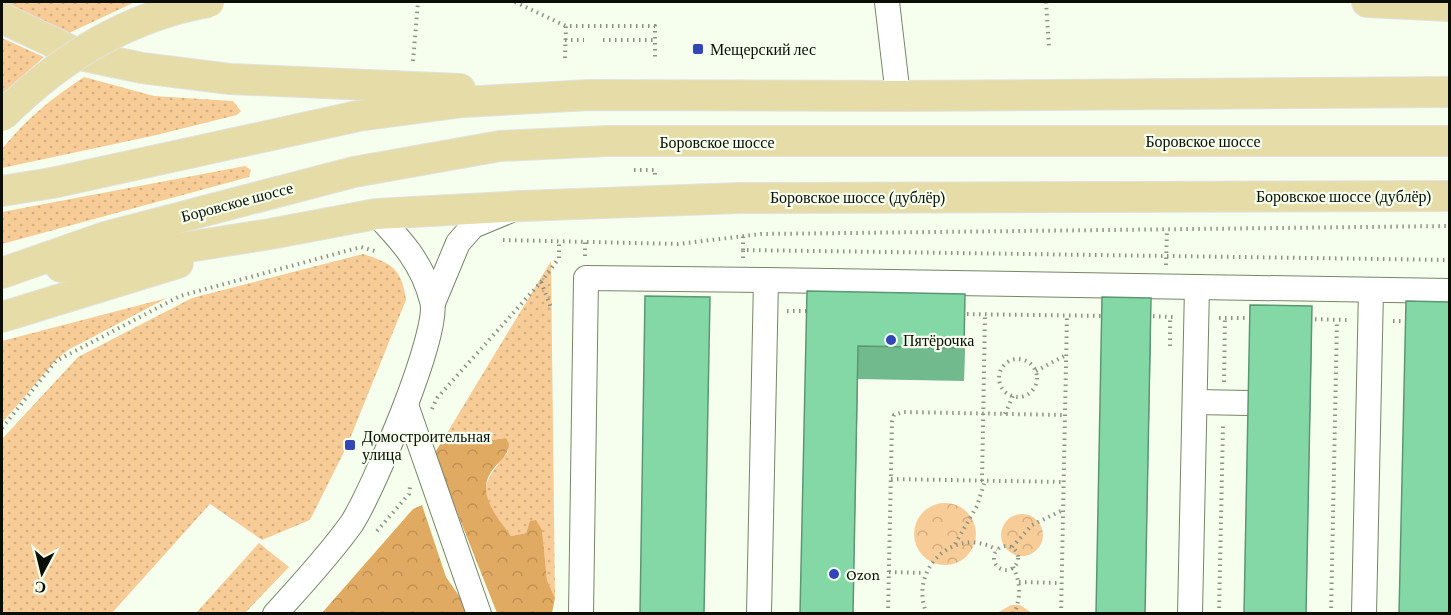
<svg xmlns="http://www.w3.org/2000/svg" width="1451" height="615" viewBox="0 0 1451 615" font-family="'Crimson Pro',serif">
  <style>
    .grass { fill: url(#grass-dots) }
    .forest { fill: url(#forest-crowns) }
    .park { fill: url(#park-crowns) }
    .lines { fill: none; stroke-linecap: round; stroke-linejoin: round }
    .minor-casing { stroke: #78846a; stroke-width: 26 }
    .major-casing { stroke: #e2e2e1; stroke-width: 32 }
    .path { stroke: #8c9385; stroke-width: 4; stroke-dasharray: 1.5 4.5; stroke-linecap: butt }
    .minor { stroke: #fff; stroke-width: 24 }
    .major { stroke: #e5dca7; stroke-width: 30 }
    .major-bridge-casing { stroke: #e2e2e1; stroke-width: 32; stroke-linecap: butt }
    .major-bridge { stroke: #e5dca7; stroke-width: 30 }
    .wall { fill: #71ba8e }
    .shaded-wall { fill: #5c9774 }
    .building { fill: #83d8a5; stroke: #5c9774; stroke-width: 1.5 }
    .poi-dot { fill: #3246b8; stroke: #f6ffed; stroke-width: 2 }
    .labels { text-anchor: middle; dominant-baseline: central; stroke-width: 4.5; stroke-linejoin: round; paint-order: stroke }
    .poi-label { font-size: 16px; fill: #0a0e05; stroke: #f6ffed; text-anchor: start }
    .street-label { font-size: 16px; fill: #0a0e05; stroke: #f6ffed }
  </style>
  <defs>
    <pattern id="grass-dots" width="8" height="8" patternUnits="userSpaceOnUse" patternTransform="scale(1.5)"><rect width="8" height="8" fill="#f7cc97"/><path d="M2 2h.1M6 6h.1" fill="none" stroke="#d2ae81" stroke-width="1.8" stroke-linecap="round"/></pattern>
    <pattern id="forest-crowns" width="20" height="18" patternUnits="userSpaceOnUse" patternTransform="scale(1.5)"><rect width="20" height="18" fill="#e1aa63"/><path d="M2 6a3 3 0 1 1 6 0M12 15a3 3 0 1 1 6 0" fill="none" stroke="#c09154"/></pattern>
    <pattern id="park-crowns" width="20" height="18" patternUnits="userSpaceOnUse" patternTransform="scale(1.5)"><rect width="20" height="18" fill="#f7cc97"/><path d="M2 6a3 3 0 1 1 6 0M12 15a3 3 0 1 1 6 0" fill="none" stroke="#d2ae81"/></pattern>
  </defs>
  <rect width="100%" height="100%" fill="#f6ffed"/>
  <!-- grass -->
  <g class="grass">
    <path d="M3,2H135L67,34Z"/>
    <path d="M2,38L44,57L2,94Z"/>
    <path d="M84,77L154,96L233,101L241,111L237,115L152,136L2,168V149C26,119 52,98 84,77Z"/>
    <path d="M245,166L251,170L249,177L2,244V212Z"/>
    <path d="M363,254C392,263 402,269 406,300L347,446L310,520L262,540L210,504L112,613H2V439L78,357L192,298Z"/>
    <path d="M551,261L555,598L547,580L542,530L530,522L526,533L511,536C482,496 474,491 508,452L506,438L477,442L444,438Z"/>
    <path d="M167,298L68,350L55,361L2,423V341Z"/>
    <path d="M259,543L289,567L245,613H196Z"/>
  </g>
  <!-- forest -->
  <g class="forest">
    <path d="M444,438L477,442L506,438L509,444C508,455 501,460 494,468C474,492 496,515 511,536L526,533L530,521L536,520L542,530L547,580L555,598L552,613H497L434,454Z"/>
    <path d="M422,505L446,577L464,603L467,613L321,614L413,509Z"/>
  </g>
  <!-- park -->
  <g class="park">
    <circle cx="945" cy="534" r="31"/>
    <circle cx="1022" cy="535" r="21"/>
    <path d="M1011,605H1020L1032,613H997Z"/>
  </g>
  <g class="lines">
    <defs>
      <g id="minor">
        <path d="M887,2L898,96"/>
        <path d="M766,280L1450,291"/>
        <path d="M433,303L458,243L473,226L509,211"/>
        <path d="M1195,402L1249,403"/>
        <path d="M406,405L479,614"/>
        <path d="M275,614C298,589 333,550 352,523C372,492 441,332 432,301C423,264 402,241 376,214"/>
        <path d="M581,614L586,278L766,280L759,614"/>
        <path d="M1190,614L1197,287"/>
        <path d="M1364,614L1371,290"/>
      </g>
      <g id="major">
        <path d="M1367,2L1450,6"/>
        <path d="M2,18L80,55L142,68L230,79L460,89"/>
        <path d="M2,191L52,183L358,116L463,102L589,95L898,96L1450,92"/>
        <path d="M61,267L270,234L376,214L522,206L740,198L1450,196"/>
        <path d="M2,273L105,237L354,172L500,146L608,141H1450"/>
        <path d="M2,317L178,263"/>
      </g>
    </defs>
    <!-- minor casing -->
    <use href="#minor" class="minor-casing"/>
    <!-- major casing -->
    <use href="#major" class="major-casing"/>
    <!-- path -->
    <g class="path">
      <path d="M515,2L566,26"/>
      <path d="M1046,2L1049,47"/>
      <path d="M565,40H584"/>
      <path d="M603,40H655"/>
      <path d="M565,58L566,26H655V57"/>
      <path d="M413,61L418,2"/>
      <path d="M634,170H655V175"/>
      <path d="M503,240L678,244L761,234L1450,226"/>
      <path d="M743,250V236"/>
      <path d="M585,256V242"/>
      <path d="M743,258V250L1450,260"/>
      <path d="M1166,265L1167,229"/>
      <path d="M541,282L552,310"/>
      <path d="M787,311H810"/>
      <path d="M961,314L1107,316"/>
      <path d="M1147,316L1173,317"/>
      <path d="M1219,318H1254"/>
      <path d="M1309,319L1347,320"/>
      <path d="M1393,321H1410"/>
      <path d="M1170,346V317"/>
      <circle cx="1018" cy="378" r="19"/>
      <path d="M1036,371L1066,355"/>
      <path d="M1224,382L1225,318"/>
      <path d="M432,409L437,398L541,282L559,258V241"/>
      <path d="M1005,414L1013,396"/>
      <path d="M2,428L56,361L180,296L361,247L378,252"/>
      <path d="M891,479L1063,482"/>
      <path d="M982,481L985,314"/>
      <path d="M377,531L409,494L410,487"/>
      <path d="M955,544L977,506L985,481"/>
      <circle cx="1006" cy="558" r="12"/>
      <path d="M1012,547L1032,525L1063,510"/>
      <path d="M1013,567C1021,583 1021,597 1014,614"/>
      <path d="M889,572L925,573"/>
      <path d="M1019,582L1061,583"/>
      <path d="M888,614L892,422L894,415L903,412L1065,415"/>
      <path d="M927,614C907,570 955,524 997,550"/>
      <path d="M1061,614L1067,315"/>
      <path d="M1219,614L1223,425"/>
      <path d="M1331,614L1337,320"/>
    </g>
    <!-- minor -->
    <use href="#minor" class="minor"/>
    <!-- major -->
    <use href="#major" class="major"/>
    <defs>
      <path id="major-bridge" d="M2,116C59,59 128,16 209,2"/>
    </defs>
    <!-- major-bridge casing -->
    <use href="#major-bridge" class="major-bridge-casing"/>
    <!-- major-bridge -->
    <use href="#major-bridge" class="major-bridge"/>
  </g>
  <!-- wall -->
  <path class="wall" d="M807,291L965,327L964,381L858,379Z"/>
  <!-- shaded-wall -->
  <g class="shaded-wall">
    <path d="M965,294V327L964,381V348Z"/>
    <path d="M1151,298V331L1145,614Z"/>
    <path d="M1312,306V332L1306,614Z"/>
    <path d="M858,346V379L853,614Z"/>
  </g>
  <!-- building -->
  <g class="building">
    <path d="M807,291L965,294L964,348L858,346L853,614H800Z"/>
    <path d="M645,296L710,297L704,614H640Z"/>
    <path d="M1102,297L1151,298L1145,614H1096Z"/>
    <path d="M1406,301L1449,302V614H1399Z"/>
    <path d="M1250,305L1312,306L1306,614H1244Z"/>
  </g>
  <!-- markers -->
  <g class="poi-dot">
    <rect x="692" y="43" width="12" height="12" rx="3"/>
    <circle cx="891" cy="340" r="6"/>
    <rect x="344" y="439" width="12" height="12" rx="3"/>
    <circle cx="834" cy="574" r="6"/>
  </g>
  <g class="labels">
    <!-- poi labels -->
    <g class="poi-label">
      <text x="710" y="49">Мещерский лес</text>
      <text x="903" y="340">Пятёрочка</text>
      <text x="362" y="436">Домостроительная<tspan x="362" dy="18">улица</tspan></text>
      <text x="846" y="574">Ozon</text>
    </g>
    <!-- street labels -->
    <g class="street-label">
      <text x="1203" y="141">Боровское шоссе</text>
      <text x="717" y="142">Боровское шоссе</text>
      <text x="1344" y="196">Боровское шоссе (дублёр)</text>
      <text x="858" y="197">Боровское шоссе (дублёр)</text>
      <text transform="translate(237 202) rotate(-15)">Боровское шоссе</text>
    </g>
  </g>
  <!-- border -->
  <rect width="1451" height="615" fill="none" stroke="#0a0e05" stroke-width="6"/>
  <!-- north arrow -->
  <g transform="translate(42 573) rotate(187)" stroke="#f6ffed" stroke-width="4.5" paint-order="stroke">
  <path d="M0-4.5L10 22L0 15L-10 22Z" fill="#0a0e05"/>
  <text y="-9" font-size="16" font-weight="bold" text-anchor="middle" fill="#0a0e05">С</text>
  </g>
</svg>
